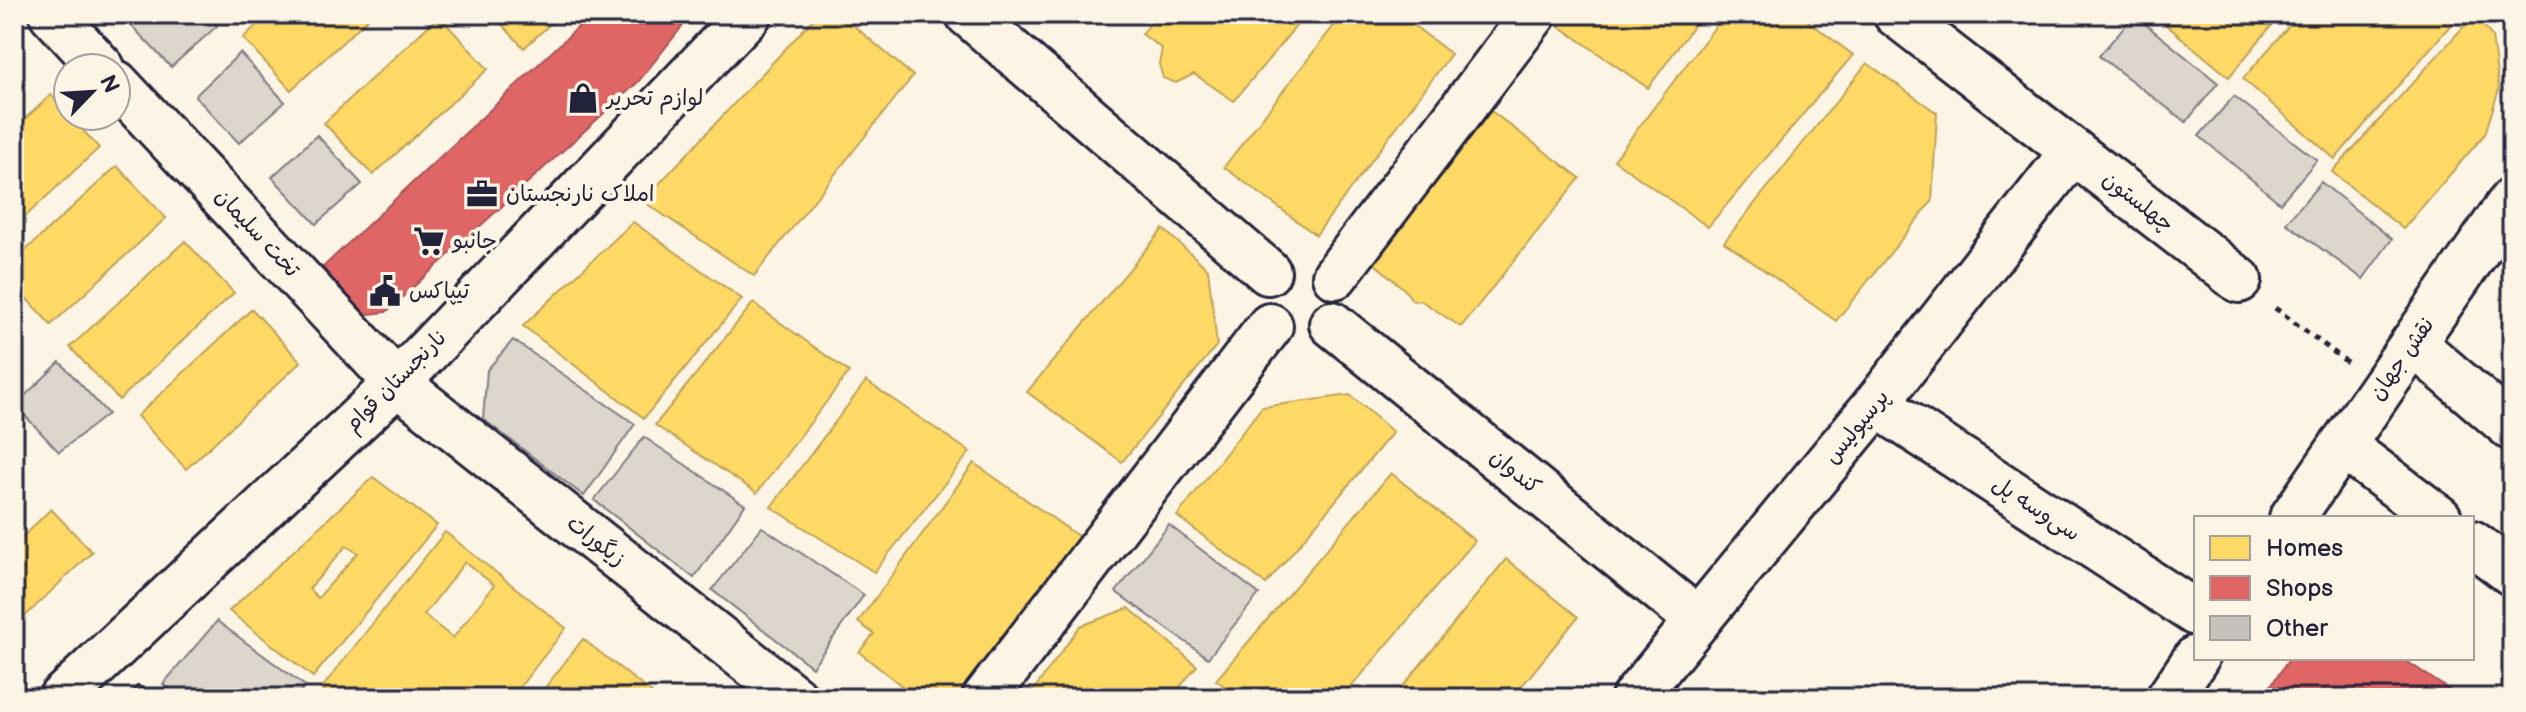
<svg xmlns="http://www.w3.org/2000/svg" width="2526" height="712" viewBox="0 0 2526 712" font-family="'Balsamiq Sans','Playpen Sans Arabic',sans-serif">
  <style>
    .green { fill: #dcd6cc; stroke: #7f7c84; stroke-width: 2 }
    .homes { fill: #ffd966; stroke: #bda259; stroke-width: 2; fill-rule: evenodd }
    .shops { fill: #e06666; stroke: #a75259; stroke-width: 2 }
    .building { fill: #c6c1bb; stroke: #22223b; stroke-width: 2 }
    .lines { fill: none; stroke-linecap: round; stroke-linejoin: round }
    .minor-casing { stroke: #22223b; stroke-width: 50 }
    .path { stroke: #22223b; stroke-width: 5; stroke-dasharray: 6 6; stroke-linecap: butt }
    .minor { stroke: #fcf5e5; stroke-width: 44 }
    .labels { text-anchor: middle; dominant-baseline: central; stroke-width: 8; stroke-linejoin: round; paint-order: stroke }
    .poi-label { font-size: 22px; fill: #22223b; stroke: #fcf5e5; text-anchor: start }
    .street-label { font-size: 22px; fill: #22223b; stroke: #fcf5e5 }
  </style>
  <rect width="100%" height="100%" fill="#fcf5e5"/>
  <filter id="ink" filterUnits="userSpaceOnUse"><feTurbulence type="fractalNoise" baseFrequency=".0125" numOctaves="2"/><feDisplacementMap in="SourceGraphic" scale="16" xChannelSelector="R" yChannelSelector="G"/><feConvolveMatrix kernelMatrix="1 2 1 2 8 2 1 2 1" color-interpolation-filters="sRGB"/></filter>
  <g filter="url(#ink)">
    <!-- green -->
    <g class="green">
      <path d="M133,14H206L217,26L171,67L126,20Z"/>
      <path d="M2134,15L2218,83L2186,122L2099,56Z"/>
      <path d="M240,53L285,102L239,143L195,96Z"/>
      <path d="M2234,96L2317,160L2280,203L2199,136Z"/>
      <path d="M317,135L362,184L316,224L272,177Z"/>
      <path d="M2321,182L2392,239L2363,279L2286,223Z"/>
      <path d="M513,340L635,424L584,496L483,419L487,370Z"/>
      <path d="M60,362L108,414L59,452L15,405Z"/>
      <path d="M644,437L745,505L694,578L594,500Z"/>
      <path d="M1169,525L1259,594L1208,658L1116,592Z"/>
      <path d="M762,527L864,595L812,667L712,590Z"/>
      <path d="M217,621L305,686L296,698H181L163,684Z"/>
    </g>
    <!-- homes -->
    <g class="homes">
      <path d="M268,14H373L291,90L243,38Z"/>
      <path d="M492,14H561L524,48Z"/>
      <path d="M818,14H840L913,76L754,276L643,201Z"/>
      <path d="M1158,14H1306L1234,101L1194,74L1176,83L1163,78L1159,64L1162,49L1142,34Z"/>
      <path d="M1343,14H1399L1451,54L1316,235L1224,167Z"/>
      <path d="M1557,14H1702L1648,88L1552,21Z"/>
      <path d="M1725,14H1799L1853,55L1708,227L1614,160Z"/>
      <path d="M2153,14H2281L2229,77Z"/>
      <path d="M2299,14H2460L2335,159L2243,79Z"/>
      <path d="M2475,14L2492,37L2499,89L2485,134L2403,229L2332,172Z"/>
      <path d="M439,16L488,69L373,175L324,123Z"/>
      <path d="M1867,63L1937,113L1932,201L1836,321L1724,242Z"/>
      <path d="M51,95L99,148L14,227V129Z"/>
      <path d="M1491,111L1580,178L1461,327L1420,300L1413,301L1404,289L1374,263Z"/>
      <path d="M117,166L166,218L51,325L14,285V261Z"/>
      <path d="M633,222L742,299L644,418L523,326Z"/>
      <path d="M1163,229L1208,269L1217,345L1122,462L1027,392Z"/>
      <path d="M185,241L234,293L119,400L70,347Z"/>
      <path d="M753,303L849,372L757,493L655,425Z"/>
      <path d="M252,309L301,362L186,469L137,416Z"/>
      <path d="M866,381L970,452L874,572L771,507Z"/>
      <path d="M1350,395L1393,432L1266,584L1177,516L1262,407Z"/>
      <path d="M974,463L1085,541L967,698H917L859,652L874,634L858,622Z"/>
      <path d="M1391,473L1475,541L1342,698H1241L1216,680Z"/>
      <path d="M373,477L437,525L313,677L229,611ZM346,546L358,553L318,598L309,589Z"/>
      <path d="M51,509L92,552L14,627V545Z"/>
      <path d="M445,532L566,628L511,698H332L321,689ZM465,562L494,585L453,638L424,615Z"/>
      <path d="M1506,559L1578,617L1512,698L1395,696Z"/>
      <path d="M1129,608L1197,666L1171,698H1028L1080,626Z"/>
      <path d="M583,639L658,698H537Z"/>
    </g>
    <!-- shops -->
    <g class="shops">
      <path d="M592,14H692L638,82L386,312L360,315L323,267Z"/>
      <path d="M2290,658H2402L2461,698H2262Z"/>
    </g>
    <!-- building -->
    <path class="building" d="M138,685L154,698H127Z"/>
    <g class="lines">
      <defs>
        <g id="minor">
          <path d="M52,14L102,68"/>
          <path d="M968,14L1268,272"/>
          <path d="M1896,14L2239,280"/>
          <path d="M116,83L397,383L795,698"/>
          <path d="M1335,276L1534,14"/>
          <path d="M1332,324L1698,620"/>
          <path d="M2413,343L2512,428"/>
          <path d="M1876,404L2196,613"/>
          <path d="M2342,445L2439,518"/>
          <path d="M2292,518L2512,200"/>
          <path d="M2472,543L2512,573"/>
          <path d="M61,698L397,383L749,14"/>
          <path d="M985,698L1270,326"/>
          <path d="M1634,698L1876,404L2073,151"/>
          <path d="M2169,698L2196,658"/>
        </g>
      </defs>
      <!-- minor casing -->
      <use href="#minor" class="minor-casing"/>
      <!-- path -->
      <path class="path" d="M2275,308L2347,362"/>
      <!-- minor -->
      <use href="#minor" class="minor"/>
    </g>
  </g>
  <!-- icons -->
  <defs>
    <symbol id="shop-bare" viewBox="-9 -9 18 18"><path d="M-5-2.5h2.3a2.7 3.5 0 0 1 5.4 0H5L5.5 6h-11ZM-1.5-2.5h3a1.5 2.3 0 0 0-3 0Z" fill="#22223b" stroke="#fcf5e5" stroke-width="2.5" paint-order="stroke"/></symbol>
    <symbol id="office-bare" viewBox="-9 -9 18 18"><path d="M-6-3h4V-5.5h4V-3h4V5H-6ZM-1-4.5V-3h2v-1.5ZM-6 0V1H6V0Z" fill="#22223b" stroke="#fcf5e5" stroke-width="2.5" paint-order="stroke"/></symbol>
    <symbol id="supermarket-bare" viewBox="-9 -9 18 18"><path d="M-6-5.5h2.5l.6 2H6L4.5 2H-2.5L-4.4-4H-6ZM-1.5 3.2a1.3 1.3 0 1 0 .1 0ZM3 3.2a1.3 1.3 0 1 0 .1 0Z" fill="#22223b" stroke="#fcf5e5" stroke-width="2.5" paint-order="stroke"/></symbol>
    <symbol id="civic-bare" viewBox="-9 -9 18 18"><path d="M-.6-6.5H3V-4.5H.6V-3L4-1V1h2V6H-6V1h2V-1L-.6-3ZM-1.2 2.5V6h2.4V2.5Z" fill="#22223b" stroke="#fcf5e5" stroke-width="2.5" paint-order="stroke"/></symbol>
  </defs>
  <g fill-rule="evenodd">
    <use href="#shop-bare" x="561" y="76" width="44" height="44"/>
    <use href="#office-bare" x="460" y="172" width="44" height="44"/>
    <use href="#supermarket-bare" x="407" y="219" width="44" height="44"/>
    <use href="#civic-bare" x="363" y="269" width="44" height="44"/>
  </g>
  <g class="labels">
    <!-- poi labels -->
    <g class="poi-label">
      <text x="607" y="98">لوازم تحریر</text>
      <text x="506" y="194">املاک نارنجستان</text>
      <text x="453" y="241">جانبو</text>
      <text x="409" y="291">تیپاکس</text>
    </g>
    <!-- street labels -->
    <g class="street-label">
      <text transform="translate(2138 202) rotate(38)">چهلستون</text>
      <text transform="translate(257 233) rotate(47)">تخت سلیمان</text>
      <text transform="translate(2402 359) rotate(-55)">نقش جهان</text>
      <text transform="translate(396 381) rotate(-45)">نارنجستان قوام</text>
      <text transform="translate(1857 427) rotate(-51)">پرسپولیس</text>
      <text transform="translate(1515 472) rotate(39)">کندوان</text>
      <text transform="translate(2036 509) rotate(33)">سی‌وسه پل</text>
      <text transform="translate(596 541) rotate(38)">زیگورات</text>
    </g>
  </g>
  <!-- margin -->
  <rect width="2526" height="712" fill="none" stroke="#fcf5e5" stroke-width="48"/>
  <rect x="24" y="24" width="2478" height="664" fill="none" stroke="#22223b" stroke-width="3" filter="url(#ink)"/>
  <!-- legend -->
  <rect x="2194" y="516" width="280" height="144" fill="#fcf5e5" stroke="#a5a1a1" stroke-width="2"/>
  <rect x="2210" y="536" width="40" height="24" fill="#ffd966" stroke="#a5a1a1" stroke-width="2"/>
  <text x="2266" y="556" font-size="24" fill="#22223b">Homes</text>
  <rect x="2210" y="576" width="40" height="24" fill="#e06666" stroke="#a5a1a1" stroke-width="2"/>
  <text x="2266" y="596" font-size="24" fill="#22223b">Shops</text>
  <rect x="2210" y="616" width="40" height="24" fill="#c6c1bb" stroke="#a5a1a1" stroke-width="2"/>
  <text x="2266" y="636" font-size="24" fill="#22223b">Other</text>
  <!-- north arrow -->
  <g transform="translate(92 92) rotate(65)"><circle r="38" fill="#fcf5e5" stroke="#a5a1a1" stroke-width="2"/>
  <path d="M0-6L14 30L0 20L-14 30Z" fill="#22223b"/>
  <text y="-12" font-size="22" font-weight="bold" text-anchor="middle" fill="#22223b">N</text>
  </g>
</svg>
